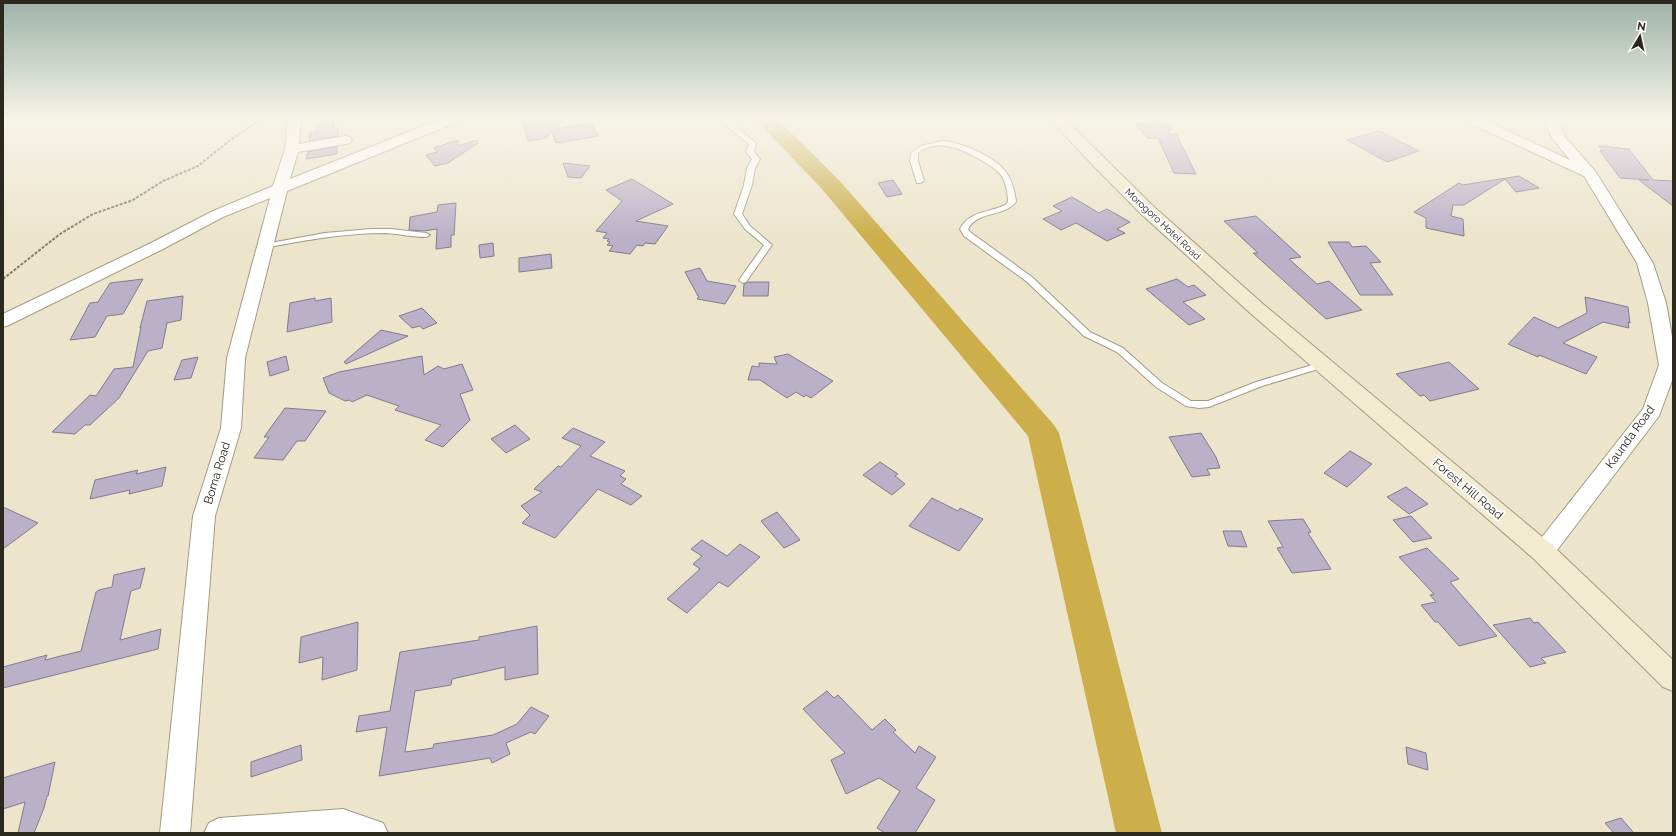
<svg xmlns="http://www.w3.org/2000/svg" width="1676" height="836" viewBox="0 0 1676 836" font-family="Raleway,sans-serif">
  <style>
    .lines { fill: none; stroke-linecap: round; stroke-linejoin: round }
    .river { fill: #ccaf4b; fill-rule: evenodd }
    .building { fill: #bab1c8; stroke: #837a8f }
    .lane-casing { stroke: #a29b84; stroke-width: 2 }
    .street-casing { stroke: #a29b84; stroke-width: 2 }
    .secondary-casing { stroke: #a29b84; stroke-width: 2 }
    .path { stroke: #837e6d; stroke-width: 2; stroke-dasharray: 3 1.5; stroke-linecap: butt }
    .lane { fill: #fff; fill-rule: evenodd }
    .street { fill: #fff; fill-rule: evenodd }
    .secondary { fill: #f3ebd0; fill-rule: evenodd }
    .labels { text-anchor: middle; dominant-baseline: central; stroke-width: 4; stroke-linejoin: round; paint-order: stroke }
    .far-street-label { font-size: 10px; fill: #2b281e; stroke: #fff }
    .street-label { font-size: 12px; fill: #2b281e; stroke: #fff }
  </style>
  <rect width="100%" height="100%" fill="#ece5cc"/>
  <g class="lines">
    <!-- river -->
    <path class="river" d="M755,119H777L838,179L1054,425L1059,433L1162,833H1116L1028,436L822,189Z"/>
  </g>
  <!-- building -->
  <g class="building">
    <path d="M319,119H335L333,128H338V136L309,141L310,133L316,132Z"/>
    <path d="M522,119H564L554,129L592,123L598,136L556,143L552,132L546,138L528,141Z"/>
    <path d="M1152,121L1172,125L1168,134H1176L1196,174L1174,173L1158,138H1147L1136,124L1151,123Z"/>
    <path d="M1379,131L1419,151L1387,162L1347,140Z"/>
    <path d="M458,140V146L477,140L478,143L448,163L435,166L426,155L437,152L434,148Z"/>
    <path d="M1599,146L1629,149L1653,180L1673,181V206L1639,180H1649L1620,178L1600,151H1603Z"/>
    <path d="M337,147V154L306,159L308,152Z"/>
    <path d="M563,163L590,166L581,178L568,177Z"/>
    <path d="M1519,176L1539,188L1516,192L1505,179L1464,205H1453L1451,216L1463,219L1464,236L1426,228V218L1414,212L1459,183L1463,185Z"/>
    <path d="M632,179L673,204L636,221L668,226L655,244L645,243L643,246L637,245L630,254L609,251L613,246L607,245L610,242L607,241L609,239L603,238L607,233L596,231L622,201L606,190Z"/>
    <path d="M893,180L902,194L887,197L878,183Z"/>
    <path d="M1072,197L1099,213L1107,209L1130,222L1117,229L1125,233L1107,241L1076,223L1061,230L1043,219L1062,211L1053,206Z"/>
    <path d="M456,203L454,235H451V247L436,249L437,229L424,231L409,230L410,217L437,212L438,205Z"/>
    <path d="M1256,216L1301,257L1289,259L1317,284L1329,281L1362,310L1326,319L1253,253H1258L1224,221Z"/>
    <path d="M1328,242H1349L1352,247L1366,246L1381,262L1370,263L1393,295H1360Z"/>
    <path d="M493,243L494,256L480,258L479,245Z"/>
    <path d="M551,254L552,268L519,272V258Z"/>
    <path d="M700,268L707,281L736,286L725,304L697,299L699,296H698L685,272Z"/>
    <path d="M143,279L123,314L107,316L95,337L70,340L90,303L98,302L110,283Z"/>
    <path d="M1177,279L1188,287L1194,285L1206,295L1183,302L1205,319L1189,325L1146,289Z"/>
    <path d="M748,282H769L768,296H743L744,284Z"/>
    <path d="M183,296L181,320L167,323L162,348L148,351L119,398L90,425H85L75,434L52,432L90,395L96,396L114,369L133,367L141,327L140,328L147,301Z"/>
    <path d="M1585,297L1628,307L1630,323L1628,322L1629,328L1603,322L1563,343L1597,357L1586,374L1539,355L1538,357L1508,344L1534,317L1558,328L1587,313Z"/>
    <path d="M315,298V301L331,298L332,322L287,332L290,303Z"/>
    <path d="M422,308L437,323L423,329L420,326L412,328L399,316Z"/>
    <path d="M381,330L408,336L346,364L344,362Z"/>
    <path d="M788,354L833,381L811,398L806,395L804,397L796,392L787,398L760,380H748L752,366L759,367V363L777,364L774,357Z"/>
    <path d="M286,356L289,370L270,376L267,362Z"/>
    <path d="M422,356L424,375L438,366L444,369L462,364L473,390L460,394L470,420L443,447L425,440L441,425L395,410L399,406L367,395L352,402L350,400L345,401L329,393L323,378L339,372Z"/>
    <path d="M198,357L191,378L174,380L182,360Z"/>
    <path d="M1449,362L1479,389L1430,401L1424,395L1420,396L1396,374Z"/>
    <path d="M285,408L326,411L305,441H297L283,460L254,458L269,437H264Z"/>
    <path d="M515,425L530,439L506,453L491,439Z"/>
    <path d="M573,428L605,442L590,456L625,471L620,476L626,479L621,484L642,496L631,505L598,489L555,538L522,523L530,515L521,506L542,492L534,489L558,466L561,467L581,446L562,438Z"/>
    <path d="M1201,433L1216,457L1220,468L1207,469L1210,475L1192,477L1169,437Z"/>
    <path d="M1350,451L1372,464L1347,487L1324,473Z"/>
    <path d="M880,462L898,474L895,476L905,484L892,495L863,475Z"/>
    <path d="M166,467L162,486L129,494L130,490L90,499L95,480L138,470L136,474Z"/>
    <path d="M1406,487L1428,504L1409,514L1387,497Z"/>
    <path d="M932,498L958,511L960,508L983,519L959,551L909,526Z"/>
    <path d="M3,507L38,523L3,549Z"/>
    <path d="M777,512L800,540L784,548L761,521Z"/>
    <path d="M1411,516L1432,538L1413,542L1393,520Z"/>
    <path d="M1303,519L1311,532L1308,533L1331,569L1292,573L1277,548L1283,547L1268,521Z"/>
    <path d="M1223,531H1241L1247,547L1228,546Z"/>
    <path d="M702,540L727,556L740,544L760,557L728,587L719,582L687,613L667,599L700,569L693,564L702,556L691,549Z"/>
    <path d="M1427,548L1459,579L1450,582L1497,636L1459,646L1438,622H1435L1421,605L1436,602L1430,595L1434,594L1399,557Z"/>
    <path d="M145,568L140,588L131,591L120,640L161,629L158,649L3,688V667L47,655L45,660L81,651L96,592L99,590L112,587L114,575Z"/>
    <path d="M1530,618L1534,623L1538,622L1566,652L1541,658L1546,663L1530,667L1493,625Z"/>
    <path d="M358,622L357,670L322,680L323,657L299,663L301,637Z"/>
    <path d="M537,626L538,674L505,680V667L452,679L451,685L415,691L405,752L433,748L434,744L493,735L517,724L531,707L549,716L535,734L531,732L506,743L510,754L492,763L490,758L379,776L387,727L356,732L359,716L390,711L400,652L479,640V637Z"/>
    <path d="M827,691L834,698L838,695L872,730L885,719L896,730L893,732L915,753L919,746L936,757L916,788L935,800L915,833H885L877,828L900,791L879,778L846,794L831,760L845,753L803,709Z"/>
    <path d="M301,745L302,760L251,777V762Z"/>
    <path d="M1406,747L1426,753L1428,770L1408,764Z"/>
    <path d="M55,762L48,796H47L44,808L34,833H18L25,802L3,809V778Z"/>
    <path d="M1621,818L1634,833H1614L1605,823Z"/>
  </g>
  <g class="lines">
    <defs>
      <g id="lane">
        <path d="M721,119H727L729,122L756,143L754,152L760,159L755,168L752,185L742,214L750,226L772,245L746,282L743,283L739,280L764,245L745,229L734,214L744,185L747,168L752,159L746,152L749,144L724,124Z"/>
        <path d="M942,141C961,142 994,156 1006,172C1012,181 1015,191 1016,202C1004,217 977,211 968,229L970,232L1032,277L1090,332L1123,348L1162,383L1191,401H1208L1256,382L1322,362L1327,365L1325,367L1262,386L1209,407L1199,408L1186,406L1156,387L1117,352L1084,336L1026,281L964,236L960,229C969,211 989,213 1005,205L1008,202C1008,192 1006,183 1001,175C996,169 988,164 981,160C963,150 938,137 918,153V161L924,181L920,183H917L910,161L911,153L921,146Z"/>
        <path d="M371,229H391L426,233L430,235L426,237C413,237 400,234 386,233C345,233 305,240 265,248L261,246L265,244L325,233Z"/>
      </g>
      <g id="street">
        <path d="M288,119H301L299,144L345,136L350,137L352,140L350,143L345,144L298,152L290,179L441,119H459L457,122L287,191L245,358L241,428L215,516L190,833H160L193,516L221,428L227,358L270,198L223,217L163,249L9,325L3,327V314L151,243L213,211L273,186L285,149Z"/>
        <path d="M1465,119H1482L1570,160L1552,138L1544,119H1557L1565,137L1595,171L1653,263L1666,303L1673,342V378L1659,416L1551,558L1543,561L1535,558L1532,552L1535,546L1643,409L1659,365L1648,303L1637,263L1584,176L1467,122Z"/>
        <path d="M343,809L383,823L388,833H204L209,823L219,818Z"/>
      </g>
      <path id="secondary" d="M1050,119H1065L1152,205L1263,304L1552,545L1673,660V691L1663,687L1534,559L1249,312L1140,213L1084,156Z"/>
    </defs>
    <!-- lane casing -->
    <use href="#lane" class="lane-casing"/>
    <!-- street casing -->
    <use href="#street" class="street-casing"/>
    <!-- secondary casing -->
    <use href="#secondary" class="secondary-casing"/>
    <!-- path -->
    <path class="path" d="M3,279L60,234L93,214L133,200L163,181L198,166L229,141L261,119"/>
    <!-- lane -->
    <use href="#lane" class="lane"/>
    <!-- street -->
    <use href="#street" class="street"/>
    <!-- secondary -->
    <use href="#secondary" class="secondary"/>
  </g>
  <!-- sky -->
  <linearGradient id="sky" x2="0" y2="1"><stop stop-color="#9db2a9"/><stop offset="0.5" stop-color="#f6f3e8"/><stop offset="1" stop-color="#f6f3e8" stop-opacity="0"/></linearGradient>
  <rect width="1676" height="236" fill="url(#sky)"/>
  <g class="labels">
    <!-- far-street labels -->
    <g class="far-street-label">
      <text transform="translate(1163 224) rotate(43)">Morogoro Hotel Road</text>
    </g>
    <!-- street labels -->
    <g class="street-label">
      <text transform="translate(1630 437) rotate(-54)">Kaunda Road</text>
      <text transform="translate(217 473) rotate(-73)">Boma Road</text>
      <text transform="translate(1468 489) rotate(40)">Forest Hill Road</text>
    </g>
  </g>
  <!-- border -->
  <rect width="1676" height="836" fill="none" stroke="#2b281e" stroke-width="8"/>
  <!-- north arrow -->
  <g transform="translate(1640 36) rotate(9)" stroke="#ffffff" stroke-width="3" paint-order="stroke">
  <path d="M0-3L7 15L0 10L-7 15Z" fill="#2b281e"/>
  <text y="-6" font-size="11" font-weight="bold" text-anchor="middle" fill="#2b281e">N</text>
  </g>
</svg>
